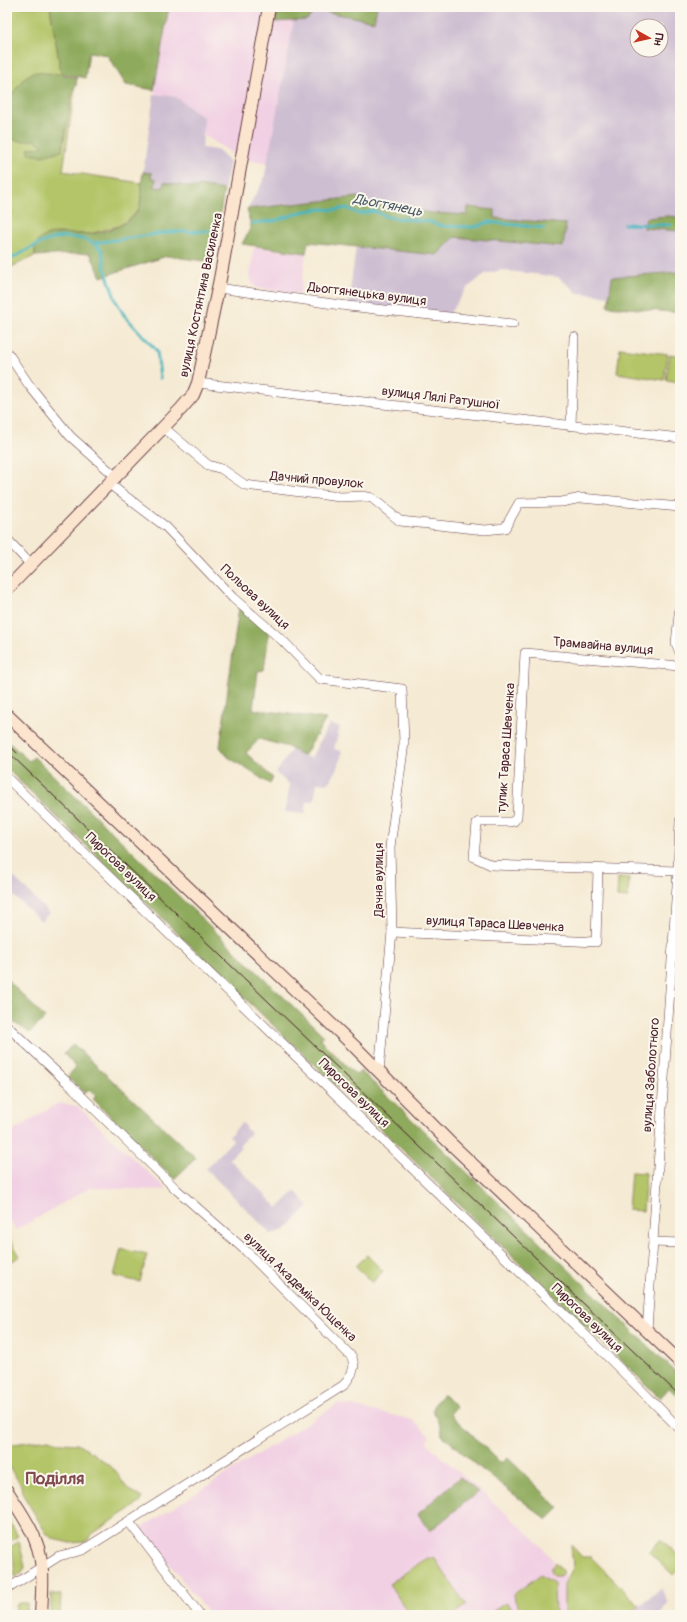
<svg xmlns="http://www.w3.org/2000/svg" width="687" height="1622" viewBox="0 0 687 1622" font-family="Pangolin,sans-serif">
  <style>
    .built { fill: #f1d0e3 }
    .industrial { fill: #cebed1; fill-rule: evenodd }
    .green { fill: #b3c568; stroke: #7e724a }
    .forest { fill: #8eaa5c; stroke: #6c6444 }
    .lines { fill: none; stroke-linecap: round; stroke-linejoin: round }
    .stream { stroke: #43b3bd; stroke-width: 3 }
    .street-casing { stroke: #643d44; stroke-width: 10 }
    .secondary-casing { stroke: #643d44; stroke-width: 14 }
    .street { stroke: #fff; stroke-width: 9 }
    .secondary { stroke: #fce5cf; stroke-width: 12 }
    .tram { stroke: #4a1f2b; stroke-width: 1 }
    .labels { text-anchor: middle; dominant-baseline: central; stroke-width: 4; stroke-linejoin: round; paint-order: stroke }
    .street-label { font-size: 13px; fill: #4a1f2b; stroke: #fbf7ec }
    .water-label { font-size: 14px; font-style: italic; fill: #475a65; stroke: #fbf7ec }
    .district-label { font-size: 17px; font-weight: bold; fill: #814950; stroke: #fbf7ec }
  </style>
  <rect width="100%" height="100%" fill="#fbf7ec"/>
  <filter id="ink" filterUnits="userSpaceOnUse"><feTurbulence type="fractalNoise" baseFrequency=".025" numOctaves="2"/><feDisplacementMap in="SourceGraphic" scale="8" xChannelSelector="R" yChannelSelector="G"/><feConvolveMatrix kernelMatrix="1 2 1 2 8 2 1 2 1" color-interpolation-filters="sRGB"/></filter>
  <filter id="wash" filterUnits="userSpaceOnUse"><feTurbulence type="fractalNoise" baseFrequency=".012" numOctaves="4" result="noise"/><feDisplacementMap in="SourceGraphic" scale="16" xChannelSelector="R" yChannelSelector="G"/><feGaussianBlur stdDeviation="0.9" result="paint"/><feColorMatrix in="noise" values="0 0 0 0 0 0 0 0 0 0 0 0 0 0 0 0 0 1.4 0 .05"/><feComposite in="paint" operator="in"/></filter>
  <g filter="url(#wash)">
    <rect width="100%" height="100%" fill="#f5ead3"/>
    <!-- built -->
    <g class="built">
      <path d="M169,7H269L267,20L275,22L307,20L319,168L242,160L179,118L157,95L154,90Z"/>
      <path d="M254,247L306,253L300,294L257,288L252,283L250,275Z"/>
      <path d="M58,1103L77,1106L167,1190L89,1188L16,1230L7,1216V1135Z"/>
      <path d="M339,1403L413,1420L430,1436L427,1441L432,1448L537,1541L581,1594L595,1615H210L141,1528Z"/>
    </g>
    <!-- industrial -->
    <g class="industrial">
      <path d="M270,7H680V217L667,216L644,228L680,231V272L612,277L609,296L578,293L558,277L501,270L485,274L466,289L447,317L348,306L356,247L437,255L455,237L563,247L468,207L467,215L432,213L358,202V197L247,209L262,183L265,175L294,21L275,22L267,20ZM637,26H661V50H637Z"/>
      <path d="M154,94L176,97L204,118L202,148L218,150L230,162L224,190L199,186L197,188L164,182L163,188L155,187L156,179L151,178L143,172Z"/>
      <path d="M329,724L340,727L334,749L342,751L340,762L328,784L317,783L314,801H307L305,814L285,812L290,785L276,773L292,749L304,756L311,758Z"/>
      <path d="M7,872L11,874L49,913L41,921L7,890Z"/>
      <path d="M242,1123L246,1126L245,1128L251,1133L239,1145L241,1147L229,1159L278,1208L295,1191L309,1206L285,1230L271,1234L206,1169L233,1140L229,1136Z"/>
      <path d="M661,1588L668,1603L659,1615H629Z"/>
    </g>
    <!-- green -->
    <g class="green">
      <path d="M7,7H50L61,73L75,89L63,171L141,183L140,208L131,218L119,226L89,234L56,233L35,250V256L7,269Z"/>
      <path d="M620,348L668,354L664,380L617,373Z"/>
      <path d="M670,354L680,356V382L666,380Z"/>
      <path d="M618,878L629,879L628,898L617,897Z"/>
      <path d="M631,1172L646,1173L643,1211L628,1210Z"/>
      <path d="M7,1235L20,1256L7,1265Z"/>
      <path d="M121,1249L147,1255L140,1282L114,1276Z"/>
      <path d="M367,1255L383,1271L372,1283L356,1266Z"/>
      <path d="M49,1439L62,1443L77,1444L86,1448L116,1471L123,1483L129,1490L142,1498L141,1502L92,1534L89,1540L85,1542L70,1543L53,1539L46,1533L22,1493L21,1485L7,1464V1445Z"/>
      <path d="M7,1517L18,1536L7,1543Z"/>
      <path d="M661,1539L680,1557V1568L673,1575L649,1552Z"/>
      <path d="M19,1541L25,1567L22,1573L15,1577L13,1554L9,1548Z"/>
      <path d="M571,1545L582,1557H591L640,1606L629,1615H564V1584L573,1568Z"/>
      <path d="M427,1558L435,1559L466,1605L453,1615H410L389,1584Z"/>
      <path d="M555,1563L563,1572L560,1576H553L551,1573L550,1569Z"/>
      <path d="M540,1575L554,1583L555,1615H524L515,1601L514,1594Z"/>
      <path d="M51,1594L61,1595L60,1615H50Z"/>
      <path d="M19,1603H27V1615H16V1605Z"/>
      <path d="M505,1603L509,1605L516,1615H488Z"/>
    </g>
    <!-- forest -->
    <g class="forest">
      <path d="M50,7H169L154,90L126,85L107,55L89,52L85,78L61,73Z"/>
      <path d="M278,7H377L374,21L321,11L313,13L307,20L275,22Z"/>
      <path d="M33,72L59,74L77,78L76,86L73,89L62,151L42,156L29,154L28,149C34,146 38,149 43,146L35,140L20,141L7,138L8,100L24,78Z"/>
      <path d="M143,172L152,173L151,178L156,179L155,187L163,188L164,182L197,188L199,186L224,190L212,262L167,256L101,277L90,253L35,256C32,226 69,235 88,234C105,233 130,225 139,209C142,204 141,180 143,172Z"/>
      <path d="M359,197L358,202L432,213L467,215L468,207L495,210V218L566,224L563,247L455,237L437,255L308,242L306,253L242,244L251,227L247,209Z"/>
      <path d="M667,216L680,217V231L644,228L646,218Z"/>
      <path d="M680,272V313L608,306L612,277Z"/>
      <path d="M239,607L269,633L264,670L258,671L253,709L326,719L304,756L288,747L259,739L246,753L273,778L270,784L228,757L220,747Z"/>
      <path d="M7,741L29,761L34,757L324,1036L320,1040L356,1075L361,1071L680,1376V1399L669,1388L660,1398L7,769Z"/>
      <path d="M7,979L45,1018L30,1033C22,1027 14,1024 7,1017Z"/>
      <path d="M73,1044L196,1158L174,1179L93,1099L96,1096L89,1089L85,1093L67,1077L76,1067L64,1054Z"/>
      <path d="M443,1394L456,1407L450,1414L501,1463L507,1457L559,1508L547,1520L480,1468L442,1435C442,1416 422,1414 443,1394Z"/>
      <path d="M460,1477L478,1492L430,1531L418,1514Z"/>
    </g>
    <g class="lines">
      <!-- stream -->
      <g class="stream">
        <path d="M252,223L274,221L305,211L323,209L335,210L347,208L359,214L374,211L388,217L431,222L441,226L476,227L488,222L544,228"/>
        <path d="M624,224L671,225"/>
        <path d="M94,243L102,250L105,269L116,301L124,315L157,351L160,378"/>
        <path d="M7,261C39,244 57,228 94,243L171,232L210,231"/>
      </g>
    </g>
  </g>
  <g filter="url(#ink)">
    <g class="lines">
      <defs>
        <g id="street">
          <path d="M218,288L348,306L513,324"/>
          <path d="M7,352L29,385L70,436L115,476"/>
          <path d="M198,383L680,438"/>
          <path d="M571,426L574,337"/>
          <path d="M164,428L208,465L222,469L245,485L340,497L363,496L372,498L400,521L485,530L505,528L519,503L562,502L581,498L680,507"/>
          <path d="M108,483L166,527L233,598L283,641L320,679L402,689L404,743L390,847L392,932L379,1071"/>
          <path d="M7,539L31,565"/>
          <path d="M680,606L676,643L680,653"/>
          <path d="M7,778L604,1353L680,1429"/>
          <path d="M678,871L491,865L474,857L477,823L479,822H510L514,821L517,817L525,653L680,666"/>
          <path d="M392,932L596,942L598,869"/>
          <path d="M7,1026L69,1084L177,1190L246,1251L352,1357L354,1366L352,1373L344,1385L83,1550L59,1556L7,1589"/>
          <path d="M653,1242L680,1243"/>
          <path d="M647,1330L678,871L680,821"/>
          <path d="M129,1522L200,1615"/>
        </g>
        <g id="secondary">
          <path d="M7,589L181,409L193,395L198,383L220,279L269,7"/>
          <path d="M7,715L354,1046L448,1141L680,1362"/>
          <path d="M7,1491C17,1507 30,1524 36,1542C45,1564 42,1591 41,1615"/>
        </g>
      </defs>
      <!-- street casing -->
      <use href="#street" class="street-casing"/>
      <!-- secondary casing -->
      <use href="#secondary" class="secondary-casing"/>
      <!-- street -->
      <use href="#street" class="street"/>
      <!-- secondary -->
      <use href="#secondary" class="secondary"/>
      <!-- tram -->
      <g class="tram">
        <path d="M7,743L17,753"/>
        <path d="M7,751L680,1396"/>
      </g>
    </g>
  </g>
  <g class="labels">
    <!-- street labels -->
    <g class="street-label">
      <text transform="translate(367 294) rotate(7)">Дьогтянецька вулиця</text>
      <text transform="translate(201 295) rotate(-78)">вулиця Костянтина Василенка</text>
      <text transform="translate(441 398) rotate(7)">вулиця Лялі Ратушної</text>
      <text transform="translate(317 480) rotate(5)">Дачний провулок</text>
      <text transform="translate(255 597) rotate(43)">Польова вулиця</text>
      <text transform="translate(603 646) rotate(5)">Трамвайна вулиця</text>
      <text transform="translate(506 748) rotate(-86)">тупик Тараса Шевченка</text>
      <text transform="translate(121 867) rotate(44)">Пирогова вулиця</text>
      <text transform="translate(379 880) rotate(-90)">Дачна вулиця</text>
      <text transform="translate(495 924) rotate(3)">вулиця Тараса Шевченка</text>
      <text transform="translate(651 1075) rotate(-86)">вулиця Заболотного</text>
      <text transform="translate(354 1093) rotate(44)">Пирогова вулиця</text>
      <text transform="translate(300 1287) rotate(44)">вулиця Академіка Ющенка</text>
      <text transform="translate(587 1318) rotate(44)">Пирогова вулиця</text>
    </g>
    <!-- water labels -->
    <g class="water-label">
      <text transform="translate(388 205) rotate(11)">Дьогтянець</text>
    </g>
    <!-- district labels -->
    <g class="district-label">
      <text x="55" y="1478">Поділля</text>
    </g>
  </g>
  <!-- margin -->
  <rect width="687" height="1622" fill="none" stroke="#fbf7ec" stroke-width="24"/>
  <!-- north arrow -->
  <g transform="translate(649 38) rotate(98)"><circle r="19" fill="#fbf7ec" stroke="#b4a19f"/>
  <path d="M0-3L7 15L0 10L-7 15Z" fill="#c8321e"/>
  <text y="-6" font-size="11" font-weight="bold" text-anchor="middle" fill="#4a1f2b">Пн</text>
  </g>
</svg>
